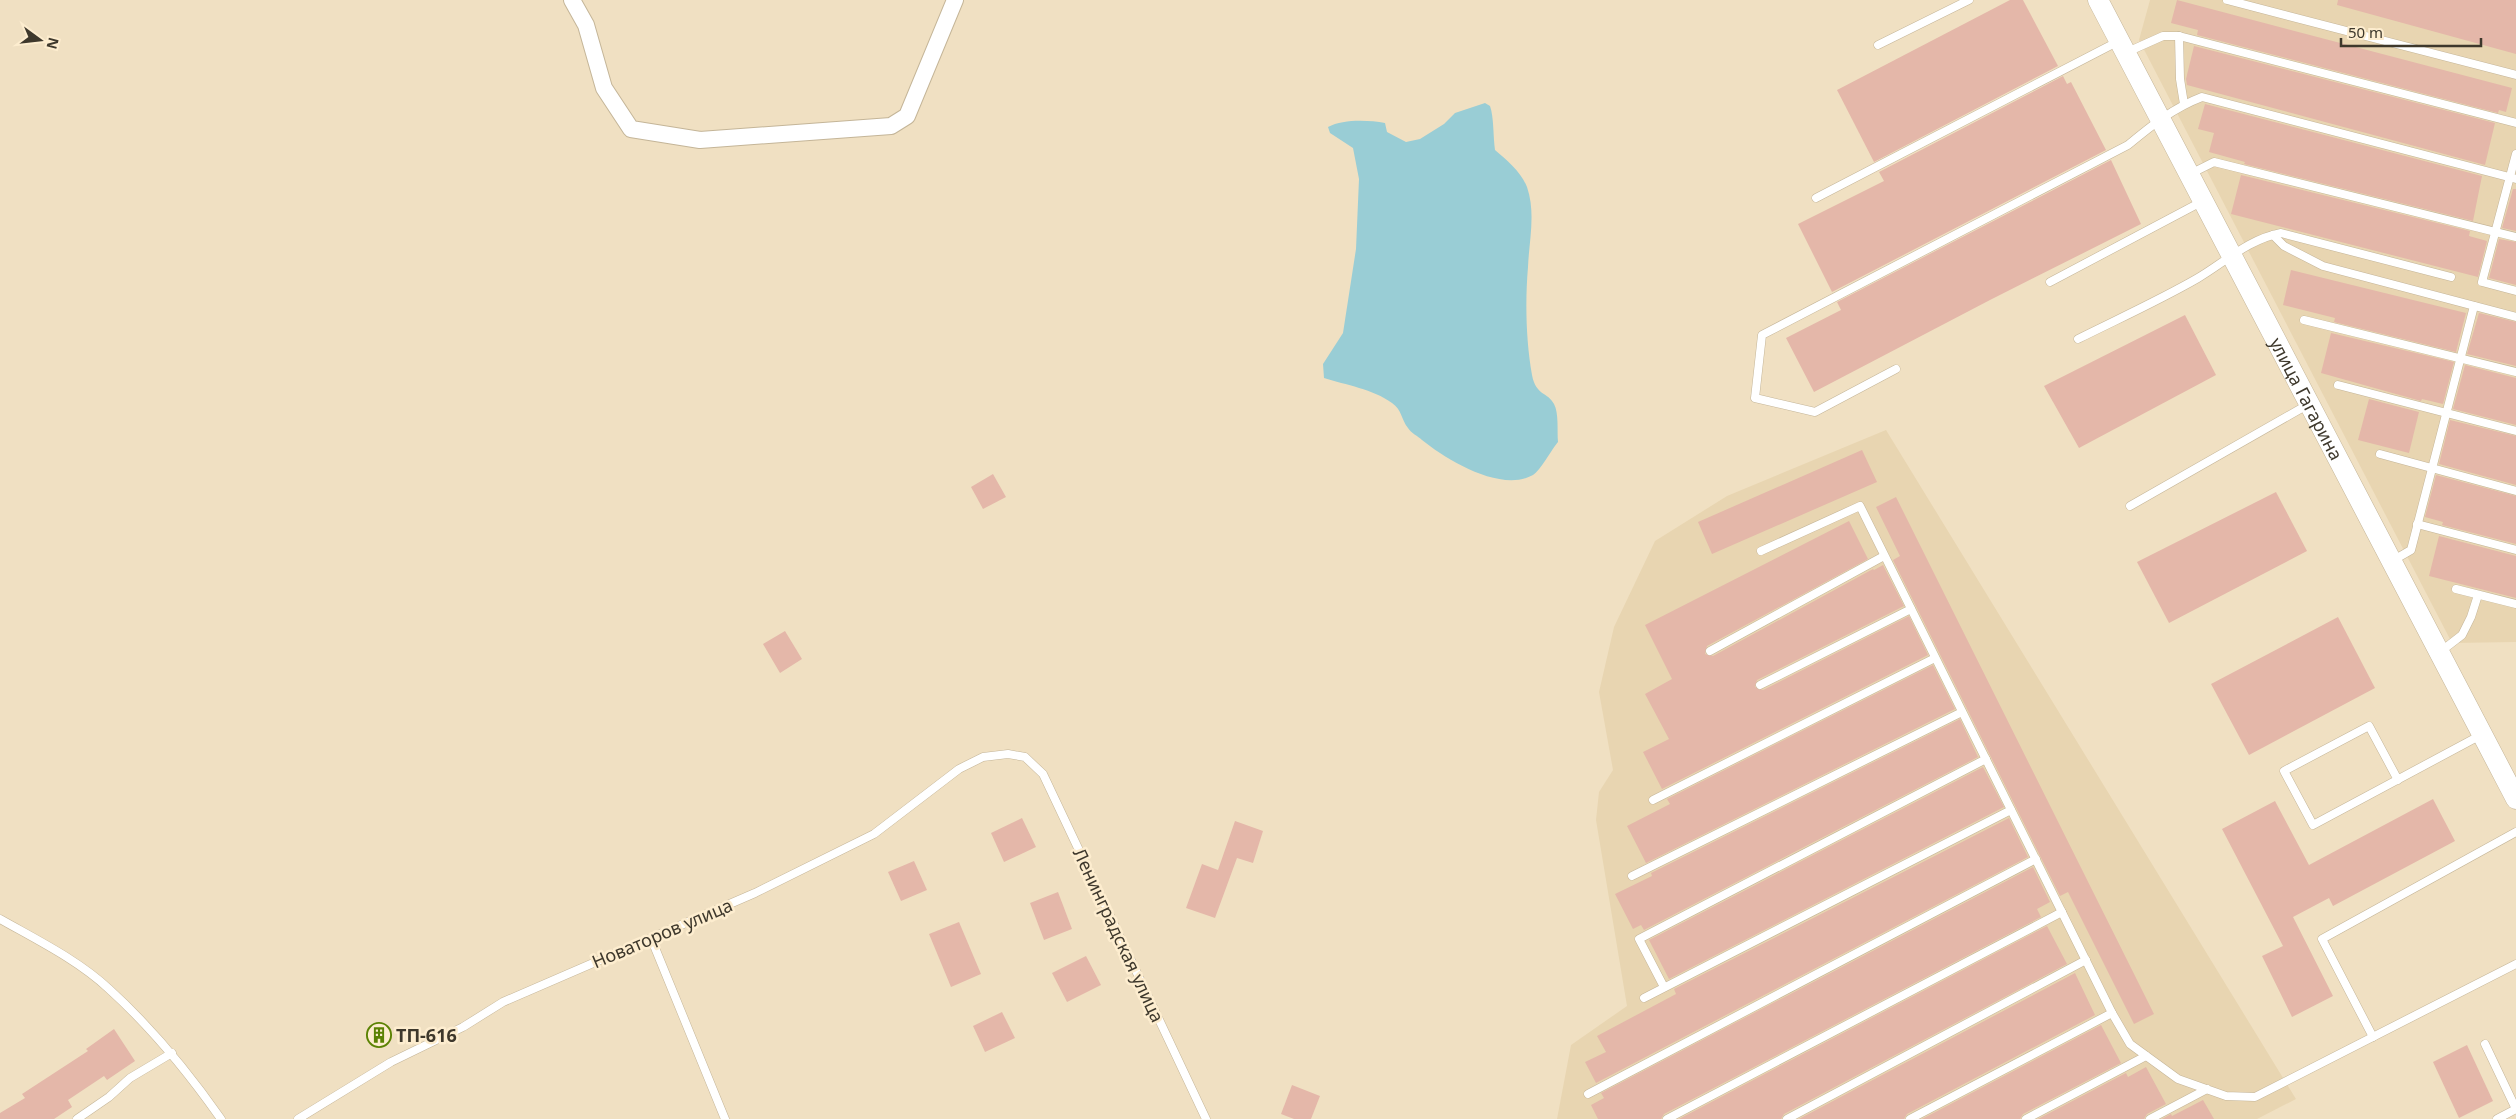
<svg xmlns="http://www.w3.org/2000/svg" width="2516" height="1119" viewBox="0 0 2516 1119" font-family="'Noto Sans',sans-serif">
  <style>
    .built { fill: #e8d5b1 }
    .water { fill: #99cdd5 }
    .building { fill: #e4b7a9 }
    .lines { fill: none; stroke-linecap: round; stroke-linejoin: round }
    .service-casing { stroke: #c4b598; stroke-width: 9 }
    .minor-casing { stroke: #c4b598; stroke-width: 18 }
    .tertiary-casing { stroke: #c4b598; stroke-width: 21 }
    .service { stroke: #fff; stroke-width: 8 }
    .minor { stroke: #fff; stroke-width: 16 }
    .tertiary { stroke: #fff; stroke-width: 20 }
    .labels { text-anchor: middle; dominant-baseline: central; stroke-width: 5; stroke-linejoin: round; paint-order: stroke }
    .street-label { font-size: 18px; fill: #3e382c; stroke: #fdedcf }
    .poi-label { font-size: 18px; font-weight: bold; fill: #3e382c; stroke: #fdedcf; text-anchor: start }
  </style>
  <rect width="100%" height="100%" fill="#f0e0c2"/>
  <!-- built -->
  <g class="built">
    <path d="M2150,0H2516V642L2452,643L2139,40Z"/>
    <path d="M1886,430L2296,1099L2257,1119H1557L1571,1045L1627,1006L1596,820L1599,792L1613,770L1599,692L1614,627L1655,541L1727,496Z"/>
  </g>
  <!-- water -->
  <path class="water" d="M1485,103L1490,106C1494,117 1493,137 1495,150C1507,160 1521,172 1527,187C1536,213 1529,241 1528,267C1525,302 1526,341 1532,375C1536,396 1548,392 1554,404C1559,413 1557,431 1558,442C1552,449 1540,471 1533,475C1501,493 1447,460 1422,440C1418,436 1411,433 1408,428C1401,419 1402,410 1392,403C1373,389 1346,385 1324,378L1323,364L1343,333L1356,249L1359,179L1353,148L1330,133L1328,127C1343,119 1368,120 1385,123L1387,132L1406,142L1420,139L1444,124L1455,113Z"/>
  <!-- building -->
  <g class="building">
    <path d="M2010,0H2023L2058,66L1874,162L1837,90Z"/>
    <path d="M2177,0L2512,88L2506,112L2499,110L2498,113L2197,35L2198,30L2171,23Z"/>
    <path d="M2338,0H2516V54L2337,5Z"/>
    <path d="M2194,46L2495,123L2485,165L2187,85L2186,79Z"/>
    <path d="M2063,76L2067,84L2071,82L2106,150L1832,292L1798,224L1884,181L1879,172Z"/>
    <path d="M2205,104L2482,176L2473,221L2244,164L2245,162L2209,152L2214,133L2198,129Z"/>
    <path d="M2111,160L2141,224L1990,300L1814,392L1786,338L1841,310L1837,302Z"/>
    <path d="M2241,175L2470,231L2469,236L2487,241L2478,277L2231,214Z"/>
    <path d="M2513,189H2516V231L2502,228Z"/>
    <path d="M2499,239L2516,242V285L2489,278Z"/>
    <path d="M2291,270L2466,313L2456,352L2334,322L2335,318L2283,305Z"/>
    <path d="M2479,313L2516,322V366L2467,354Z"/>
    <path d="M2185,315L2216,375L2079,448L2044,386Z"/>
    <path d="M2331,333L2454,362L2443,404L2422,399L2421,401L2321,373Z"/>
    <path d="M2465,365L2516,378V425L2453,409Z"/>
    <path d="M2369,399L2419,412L2409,453L2358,440Z"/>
    <path d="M2450,420L2516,436V485L2439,464Z"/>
    <path d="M1862,450L1877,482L1712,554L1698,522Z"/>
    <path d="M993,474L1006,497L983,509L971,487Z"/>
    <path d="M2436,475L2516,496V544L2442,525L2443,522L2425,517Z"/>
    <path d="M2276,492L2307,551L2169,623L2137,562Z"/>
    <path d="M1896,497L2154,1014L2134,1024L2068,892L2060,896L1893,560L1900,556L1876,507Z"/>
    <path d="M1849,521L1868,559L1707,646L1705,654L1713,656L1873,569L1874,570L1883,565L1904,606L1757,680L1755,687L1763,690L1909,616L1928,655L1662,789L1643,752L1669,739L1645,694L1672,679L1645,625Z"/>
    <path d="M2439,536L2516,556V598L2429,576Z"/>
    <path d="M2338,617L2375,688L2249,755L2211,684Z"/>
    <path d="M785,631L802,659L780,673L763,644Z"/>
    <path d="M1933,665L1955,709L1646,863L1627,826L1670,804L1667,799Z"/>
    <path d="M1960,719L1978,757L1644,930L1641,925L1633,929L1615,894L1652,876L1651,873Z"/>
    <path d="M1983,767L2004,807L1669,979L1649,940Z"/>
    <path d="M2433,799L2455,841L2333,906L2329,898L2293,917L2333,996L2292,1017L2262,956L2283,946L2222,829L2275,801L2309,865Z"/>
    <path d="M1022,818L1036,847L1004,862L991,833Z"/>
    <path d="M2009,818L2028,857L1596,1083L1585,1062L1606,1052L1597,1036L1676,994L1674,989Z"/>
    <path d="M1235,821L1263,831L1253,863L1237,858L1215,918L1186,908L1202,864L1218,870Z"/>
    <path d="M914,861L927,890L901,901L888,872Z"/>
    <path d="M2033,867L2050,902L2037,909L2041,917L1664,1114L1661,1119H1598L1591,1105L1604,1098L1601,1093Z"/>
    <path d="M1058,892L1072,929L1044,940L1030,903Z"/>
    <path d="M959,922L981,974L951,987L929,934Z"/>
    <path d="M2047,926L2067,964L1784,1114L1781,1119H1679Z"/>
    <path d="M1086,956L1101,985L1067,1002L1052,973Z"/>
    <path d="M2075,973L2095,1015L1907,1114L1904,1119H1799Z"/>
    <path d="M1002,1012L1015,1038L985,1052L973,1026Z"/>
    <path d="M2101,1025L2121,1063L2023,1114L2020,1119H1922Z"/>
    <path d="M114,1029L135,1061L107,1080L104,1076L68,1100L72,1107L54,1119H0V1113L25,1098L22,1094L88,1051L86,1049Z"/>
    <path d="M2467,1045L2493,1101L2459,1118L2433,1062Z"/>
    <path d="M2146,1067L2166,1104L2147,1114L2144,1119H2038L2126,1073L2128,1077Z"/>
    <path d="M1292,1085L1320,1096L1311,1119H1294L1281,1114Z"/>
    <path d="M2203,1100L2214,1119H2162L2171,1114L2172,1116Z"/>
  </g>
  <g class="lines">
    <defs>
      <g id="service">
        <path d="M2227,0L2516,75"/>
        <path d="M2179,36L2180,79L2184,104"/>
        <path d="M1878,45L1969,0"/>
        <path d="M2125,53L2163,36H2179L2516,123"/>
        <path d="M2516,154L2482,282L2516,291"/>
        <path d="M2190,174L2214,162L2516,237"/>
        <path d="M1816,198L2119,41"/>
        <path d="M2273,235L2284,246L2323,266L2516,317"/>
        <path d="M2050,282L2203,201"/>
        <path d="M2304,320L2516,372"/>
        <path d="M2078,339C2118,319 2160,300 2198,278C2225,262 2249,239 2281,233L2451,277"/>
        <path d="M1896,369L1815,412L1755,398L1762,335L2128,145C2151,126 2173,108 2202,97L2516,179"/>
        <path d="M2338,385L2516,431"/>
        <path d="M2380,454L2516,491"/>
        <path d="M2130,506L2309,404"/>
        <path d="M2417,524L2516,550"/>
        <path d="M1761,551L1860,506L2112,1013L2130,1044L2178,1079L2226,1096L2255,1097L2516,964"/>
        <path d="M2392,561L2411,550L2474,306"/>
        <path d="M2456,589L2516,604"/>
        <path d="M1710,651L1884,556"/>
        <path d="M2440,652L2462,635L2471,617L2478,595"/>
        <path d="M1760,685L1911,609"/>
        <path d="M2398,780L2369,726L2284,771L2313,825L2481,735"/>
        <path d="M1653,800L1935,658"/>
        <path d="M1632,876L1962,712"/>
        <path d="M0,919C37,940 78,960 109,989C152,1028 188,1072 221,1119"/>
        <path d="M651,938L725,1119"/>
        <path d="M1664,987L1639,939L1986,759"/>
        <path d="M1644,998L2011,810"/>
        <path d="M2373,1037L2322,939L2516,832"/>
        <path d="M2485,1044L2516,1109"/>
        <path d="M1588,1094L2036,859"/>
        <path d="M77,1119L109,1097L130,1078L172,1053"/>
        <path d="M298,1119L391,1062L463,1027L503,1002L755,893L874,834L959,769L983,757L1008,754L1025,757L1043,774L1206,1119"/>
        <path d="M1667,1119L2062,912"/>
        <path d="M1787,1119L2086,960"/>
        <path d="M1910,1119L2112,1013"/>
        <path d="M2026,1119L2146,1056"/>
        <path d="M2150,1119L2207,1089"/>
        <path d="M2497,1119L2516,1109"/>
      </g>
      <path id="minor" d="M572,0L586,25L604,88L631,129L700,140L891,126L907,116L955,0"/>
      <g id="tertiary">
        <path id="s1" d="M2098,0L2516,799"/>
      </g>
    </defs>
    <!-- service casing -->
    <use href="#service" class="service-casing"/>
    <!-- minor casing -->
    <use href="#minor" class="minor-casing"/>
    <!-- tertiary casing -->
    <use href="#tertiary" class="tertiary-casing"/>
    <!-- service -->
    <use href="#service" class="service"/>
    <!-- minor -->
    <use href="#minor" class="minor"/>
    <!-- tertiary -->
    <use href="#tertiary" class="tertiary"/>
  </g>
  <!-- icons -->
  <defs>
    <symbol id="building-ring" viewBox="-11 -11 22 22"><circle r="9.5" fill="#fdedcf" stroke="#5b8203" stroke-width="1.5"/><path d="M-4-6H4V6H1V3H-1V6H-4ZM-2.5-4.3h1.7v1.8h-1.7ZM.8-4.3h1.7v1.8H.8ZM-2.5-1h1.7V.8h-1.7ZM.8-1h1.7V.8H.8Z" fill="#5b8203"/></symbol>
  </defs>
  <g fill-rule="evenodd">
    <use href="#building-ring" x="365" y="1021" width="28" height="28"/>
  </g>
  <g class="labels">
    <!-- street labels -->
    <g class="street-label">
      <text stroke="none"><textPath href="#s1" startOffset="450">улица Гагарина</textPath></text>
      <text transform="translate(662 933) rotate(-23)">Новаторов улица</text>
      <text transform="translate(1119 935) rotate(65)">Ленинградская улица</text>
    </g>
    <!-- poi labels -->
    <g class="poi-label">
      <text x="396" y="1035">ТП-616</text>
    </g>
  </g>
  <!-- north arrow -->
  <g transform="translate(40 40) rotate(105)" stroke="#fdedcf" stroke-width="4" paint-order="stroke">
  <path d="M0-4L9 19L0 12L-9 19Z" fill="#3e382c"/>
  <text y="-8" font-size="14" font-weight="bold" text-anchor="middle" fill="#3e382c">N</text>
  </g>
  <!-- scale -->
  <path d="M2341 38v8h140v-8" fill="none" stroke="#3e382c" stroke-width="2.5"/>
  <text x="2348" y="38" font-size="15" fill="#3e382c" stroke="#fdedcf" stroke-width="4" paint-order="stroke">50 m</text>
</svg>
